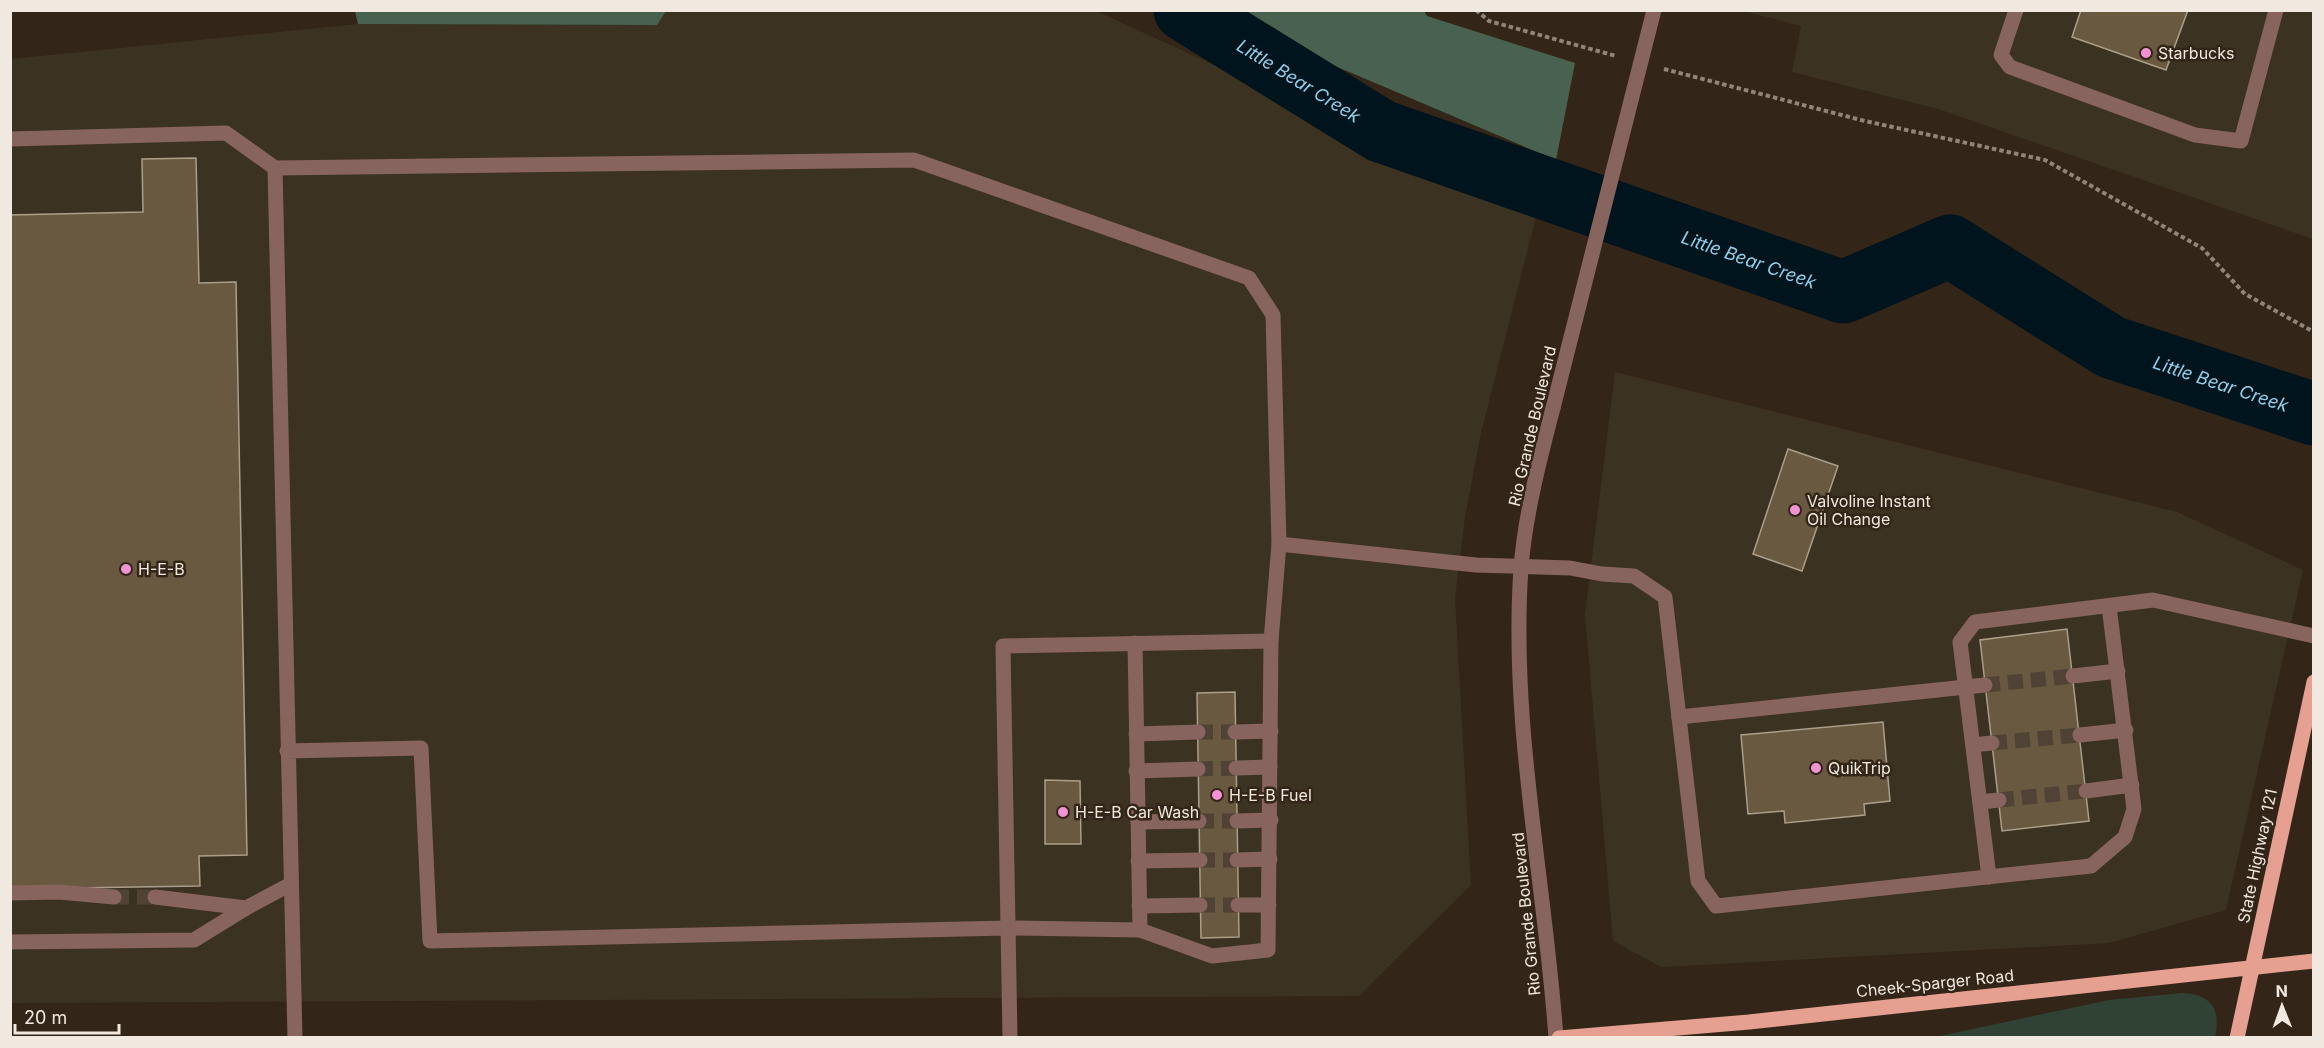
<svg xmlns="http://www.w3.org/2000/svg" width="2324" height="1048" viewBox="0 0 2324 1048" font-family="Inter,sans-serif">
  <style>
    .commercial { fill: #3c3222 }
    .green { fill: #2f4234 }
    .forest { fill: #49624f }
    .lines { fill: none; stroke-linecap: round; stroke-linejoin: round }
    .river { stroke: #00141d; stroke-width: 63 }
    .building { fill: #685940; stroke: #ab9e8a; stroke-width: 1.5 }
    .minor-tunnel { stroke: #504235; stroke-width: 15; stroke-dasharray: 15 8; stroke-linecap: butt }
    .path { stroke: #918579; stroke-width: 4; stroke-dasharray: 4.5 3; stroke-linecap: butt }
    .minor { stroke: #87645d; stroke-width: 15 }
    .major { stroke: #e6a091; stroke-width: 15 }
    .minor-bridge { stroke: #87645d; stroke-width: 15 }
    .poi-dot { fill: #f391d5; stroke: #332517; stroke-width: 2 }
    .labels { text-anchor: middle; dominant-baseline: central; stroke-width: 5; stroke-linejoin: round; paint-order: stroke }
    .poi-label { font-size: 16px; fill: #f1e8df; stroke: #332517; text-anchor: start }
    .street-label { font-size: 16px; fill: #f1e8df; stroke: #332517 }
    .water-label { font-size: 18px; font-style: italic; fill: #91cee8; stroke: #332517 }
  </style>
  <rect width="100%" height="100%" fill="#332517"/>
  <!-- commercial -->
  <g class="commercial">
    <path d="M666,10L1096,11L1537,213L1481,433L1465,517L1455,598L1471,885L1359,996L11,1003V59L358,24L657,25Z"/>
    <path d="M1743,11H2313V239L1938,109L1792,72L1801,26Z"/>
    <path d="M1615,372L2177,512L2303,570L2226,910L2109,943L1661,967L1613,941L1585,615Z"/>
  </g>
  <!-- green -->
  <path class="green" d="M2182,993C2212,994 2221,1010 2215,1037H1935L2109,1000Z"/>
  <!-- forest -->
  <g class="forest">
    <path d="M355,11V10L666,11L657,25L358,24Z"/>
    <path d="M1235,11H1424L1427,16L1575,63L1556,160L1314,57Z"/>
  </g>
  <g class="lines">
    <!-- river -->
    <path class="river" id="s1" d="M1185,10L1381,131L1843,292L1950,246L2111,347L2314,414"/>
  </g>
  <!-- building -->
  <g class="building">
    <path d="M2081,10H2188L2166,70L2072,37Z"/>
    <path d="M196,158L199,283L236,282L247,855L199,856L200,886L10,889V215L143,212L142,159Z"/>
    <path d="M1788,449L1838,466L1802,571L1753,554Z"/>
    <path d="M2067,629L2089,821L2002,831L1980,640Z"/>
    <path d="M1235,692L1239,937L1201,938L1197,693Z"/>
    <path d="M1883,722L1890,801L1864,804L1865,815L1785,823L1784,811L1748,814L1741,735Z"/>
    <path d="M1045,780L1080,781L1081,844H1045Z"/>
  </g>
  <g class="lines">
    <!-- minor-tunnel -->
    <g class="minor-tunnel">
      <path d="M1985,685L2073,676"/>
      <path d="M1198,732H1235"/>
      <path d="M1992,743L2080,735"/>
      <path d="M1198,769L1236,768"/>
      <path d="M1999,800L2086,791"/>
      <path d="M1199,821H1237"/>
      <path d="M1200,860H1237"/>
      <path d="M114,897H155"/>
      <path d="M1200,905H1238"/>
    </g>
    <!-- path -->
    <g class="path">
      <path d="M1476,10L1489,21L1616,56"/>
      <path d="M1664,69L1865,121L2045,160L2202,248L2245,294L2314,332"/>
    </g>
    <!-- minor -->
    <g class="minor">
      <path d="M2016,10L2001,55L2010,67L2195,135L2241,141L2276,10"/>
      <path d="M10,139L226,133L275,168"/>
      <path d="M1553,408C1540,458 1525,515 1521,568C1510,725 1545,881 1556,1038"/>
      <path d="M1279,544L1476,565L1570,568L1602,574L1634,576L1665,597L1698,881L1716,906L2091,866L2125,837L2134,809L2109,606"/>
      <path d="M1135,643L1140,930"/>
      <path d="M2073,676L2118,671"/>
      <path d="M1679,717L1985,685"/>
      <path d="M1235,732L1271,731"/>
      <path d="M1136,734L1198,732"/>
      <path d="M2080,735L2126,730"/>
      <path d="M1973,745L1992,743"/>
      <path d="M287,751L421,748L430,941L1008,928L1140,930L1212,956L1268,950L1271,641L1279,544L1273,315L1249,278L914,160L275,168L295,1038"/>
      <path d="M1236,768L1270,767"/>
      <path d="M1136,771L1198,769"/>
      <path d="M2086,791L2132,785"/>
      <path d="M1980,802L1999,800"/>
      <path d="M1237,821L1271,820"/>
      <path d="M1138,822L1199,821"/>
      <path d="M1237,860L1270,859"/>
      <path d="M1138,861L1200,860"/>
      <path d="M1989,877L1960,642L1975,622L2153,600L2314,636"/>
      <path d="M10,893L59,892L114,897"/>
      <path d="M155,897L246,908"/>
      <path d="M1238,905H1269"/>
      <path d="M1139,906L1200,905"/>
      <path d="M10,942L194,940L246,908L289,885"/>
      <path d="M1010,1038L1003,646L1271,641"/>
    </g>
    <!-- major -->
    <g class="major">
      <path d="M1559,1038L1749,1022L2314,961"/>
      <path d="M2237,1038L2314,682"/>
    </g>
    <!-- minor-bridge -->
    <path class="minor-bridge" d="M1553,408L1654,10"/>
  </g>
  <!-- markers -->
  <g class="poi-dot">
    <circle cx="2146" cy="53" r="6"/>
    <circle cx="1795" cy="510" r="6"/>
    <circle cx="126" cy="569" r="6"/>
    <circle cx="1816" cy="768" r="6"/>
    <circle cx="1217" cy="795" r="6"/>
    <circle cx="1063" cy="812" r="6"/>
  </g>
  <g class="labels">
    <!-- poi labels -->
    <g class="poi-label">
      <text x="2158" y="53">Starbucks</text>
      <text x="1807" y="501">Valvoline Instant<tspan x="1807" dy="18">Oil Change</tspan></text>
      <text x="138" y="569">H-E-B</text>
      <text x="1828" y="768">QuikTrip</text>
      <text x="1229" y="795">H-E-B Fuel</text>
      <text x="1075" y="812">H-E-B Car Wash</text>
    </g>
    <!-- street labels -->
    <g class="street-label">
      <text transform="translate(1532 426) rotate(-77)">Rio Grande Boulevard</text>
      <text transform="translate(2257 856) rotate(-78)">State Highway 121</text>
      <text transform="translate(1526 914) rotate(-96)">Rio Grande Boulevard</text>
      <text transform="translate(1935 983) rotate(-6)">Cheek-Sparger Road</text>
    </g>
    <!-- water labels -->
    <g class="water-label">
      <text stroke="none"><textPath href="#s1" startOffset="134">Little Bear Creek</textPath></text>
      <text stroke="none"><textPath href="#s1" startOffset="620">Little Bear Creek</textPath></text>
      <text stroke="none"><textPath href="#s1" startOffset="1142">Little Bear Creek</textPath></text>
    </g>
  </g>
  <!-- border -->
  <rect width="2324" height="1048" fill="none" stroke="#f1e8df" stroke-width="24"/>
  <!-- north arrow -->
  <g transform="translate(2282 1006) rotate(359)" stroke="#332517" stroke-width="4.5" paint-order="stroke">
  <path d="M0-4.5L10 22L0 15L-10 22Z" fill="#f1e8df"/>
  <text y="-9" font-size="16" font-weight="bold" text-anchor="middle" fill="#f1e8df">N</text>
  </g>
  <!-- scale -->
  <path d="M15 1024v9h104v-9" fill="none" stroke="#f1e8df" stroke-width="3"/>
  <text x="24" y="1024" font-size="18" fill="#f1e8df" stroke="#332517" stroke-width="4.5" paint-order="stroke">20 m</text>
</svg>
